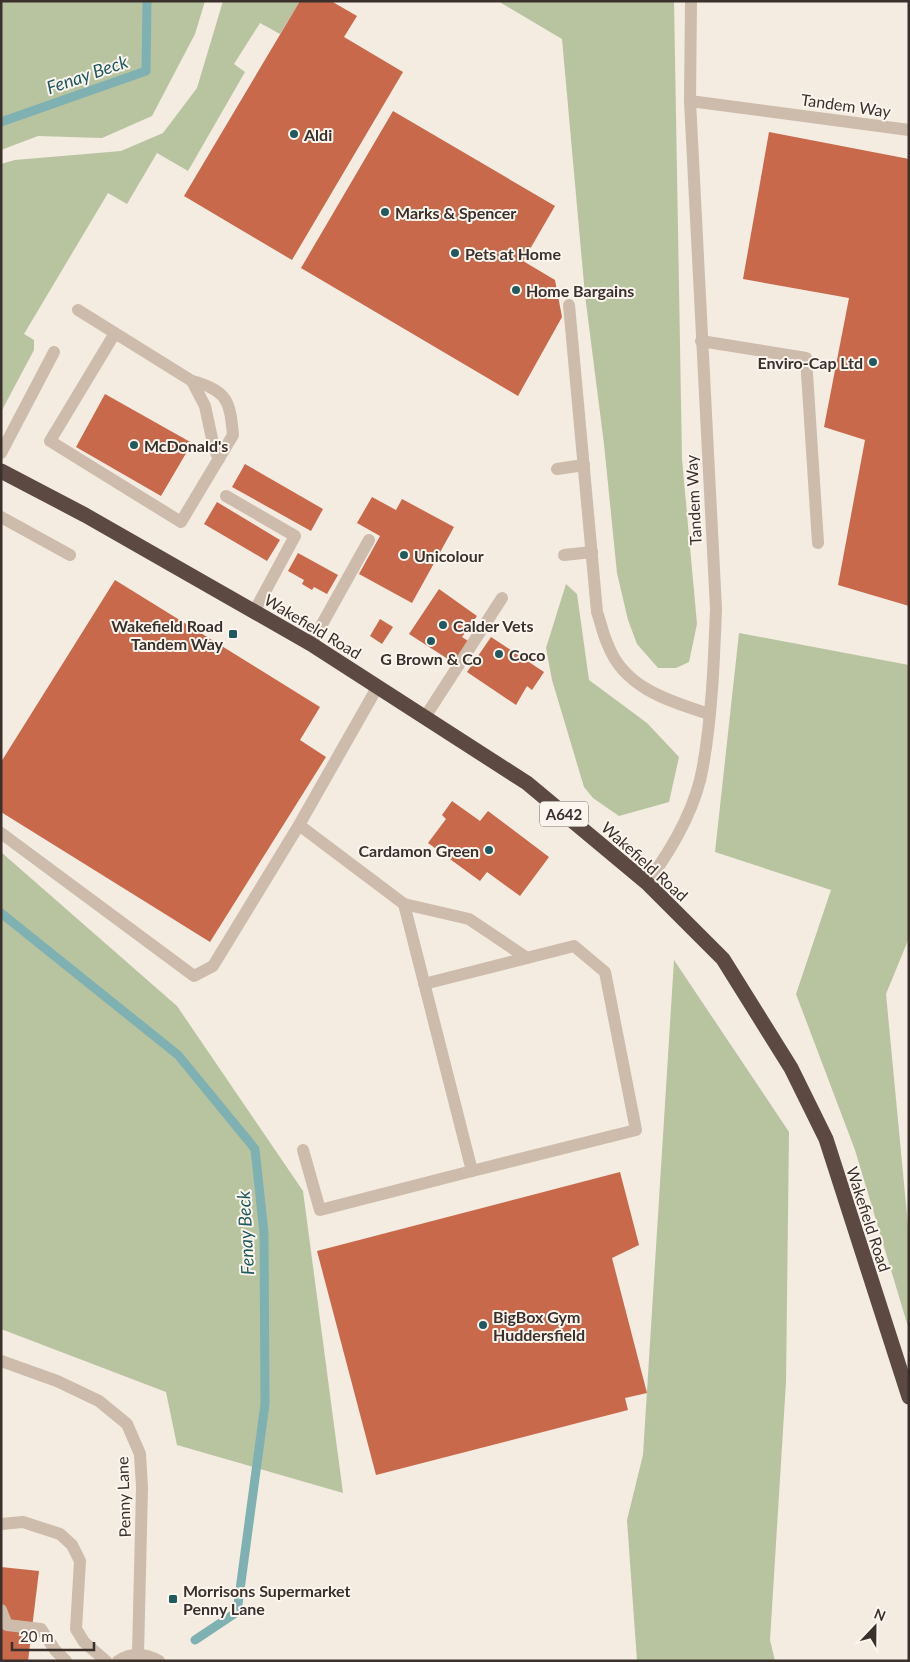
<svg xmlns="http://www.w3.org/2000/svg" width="910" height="1662" viewBox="0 0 910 1662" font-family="Lato,sans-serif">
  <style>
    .green { fill: #b8c4a0 }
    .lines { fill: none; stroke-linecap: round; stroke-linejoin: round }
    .stream { stroke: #7fb0b2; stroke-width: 9 }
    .building { fill: #c8694b }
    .minor { stroke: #cdbbac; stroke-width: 12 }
    .highway { stroke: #5c4a42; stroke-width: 15 }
    .poi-dot { fill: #1f5a5e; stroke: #fbf5ee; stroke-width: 2 }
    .labels { text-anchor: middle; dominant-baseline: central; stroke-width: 4; stroke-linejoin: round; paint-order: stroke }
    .shield { fill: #fbf5ee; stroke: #756b66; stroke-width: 1 }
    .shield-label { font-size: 15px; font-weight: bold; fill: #3b302b }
    .street-label { font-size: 16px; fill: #3b302b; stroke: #fbf5ee }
    .poi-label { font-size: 16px; font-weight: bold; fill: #3b302b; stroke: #fbf5ee; text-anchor: start }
    .water-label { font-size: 18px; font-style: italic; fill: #1f5a5e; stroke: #fbf5ee }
  </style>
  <rect width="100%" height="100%" fill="#f4ebe1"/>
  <!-- green -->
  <g class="green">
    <path d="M1,1H205L195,34L152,116L102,138L38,136L1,150Z"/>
    <path d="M223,1H300L280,34L260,23L234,64L245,72L188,171L157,153L127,204L108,193L24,334L34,340V350L1,412V164L15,160L121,151L163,133L197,88Z"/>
    <path d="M498,1H674L682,459L697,624L689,662L676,668H658L637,644L628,620L617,573L604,444L585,295L562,39Z"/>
    <path d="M566,584L577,594L589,680L647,723L679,757L669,802L619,816L593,798L584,787L552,680L546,648Z"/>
    <path d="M739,633L909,665V938L886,994L909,1236V1330L855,1150L796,994L831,890L715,852Z"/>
    <path d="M1,852L177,1006L303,1191L343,1493L177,1445L166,1392L1,1329Z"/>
    <path d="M674,960L789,1132L786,1382L770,1640L775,1661H637L627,1520L643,1455Z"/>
  </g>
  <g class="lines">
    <!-- stream -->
    <g class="stream">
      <path d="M1,122L146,71L147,1"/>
      <path d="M1,913L178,1055L255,1149L264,1233L265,1404L237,1612L195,1640"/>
    </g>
  </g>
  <!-- building -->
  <g class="building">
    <path d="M300,1H331L357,16L344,37L403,72L292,260L184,196Z"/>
    <path d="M393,111L555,206L523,261L555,280L562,317L518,396L301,268Z"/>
    <path d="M769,132L909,159V606L838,585L865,440L824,427L849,298L743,279Z"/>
    <path d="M105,394L192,443L161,496L76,447Z"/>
    <path d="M245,464L323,509L311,531L232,487Z"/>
    <path d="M372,497L396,510L402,499L454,527L412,603L359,574L380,536L357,523Z"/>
    <path d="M217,502L280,540L267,561L204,524Z"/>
    <path d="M298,553L338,575L327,594L314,587L312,590L302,584L304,580L288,571Z"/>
    <path d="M115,580L320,707L300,740L326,757L210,942L1,812V762Z"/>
    <path d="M439,589L477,616L462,637L468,641L454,663L409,634Z"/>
    <path d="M380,619L393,627L382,644L370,636Z"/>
    <path d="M491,637L544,672L532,690L527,686L516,705L467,672Z"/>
    <path d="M452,801L480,821L488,811L549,857L520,896L487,872L480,881L428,843L446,819L442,815Z"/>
    <path d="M620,1172L639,1245L612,1258L647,1393L625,1398L628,1410L376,1475L317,1251Z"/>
    <path d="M1,1567L39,1571L28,1661H1Z"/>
  </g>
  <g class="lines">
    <!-- minor -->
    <g class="minor">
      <path d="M690,101L909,130"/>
      <path d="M569,305L597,612C601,623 603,635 608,645C624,688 669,701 709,714"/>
      <path d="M78,310L192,381C227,390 230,401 233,435L181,522L50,441L115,333"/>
      <path d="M701,341L806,358L818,543"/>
      <path d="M192,381L205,406L214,448L219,459"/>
      <path d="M1,453L54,352"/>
      <path d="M557,469L584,465"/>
      <path d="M226,496L295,536L254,612"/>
      <path d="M1,517L70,555"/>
      <path d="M564,555L592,552"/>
      <path d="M311,644L369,540"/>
      <path d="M425,717L502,598"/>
      <path d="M299,825L404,904L472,1171L636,1130L605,972L574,946L424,984"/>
      <path d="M1,833L194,976L213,966L299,825L378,686"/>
      <path d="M647,883C672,849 696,809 703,766C712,715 714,661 716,609L690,101L691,1"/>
      <path d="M404,904L469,919L527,958"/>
      <path d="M303,1150L320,1210L472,1171"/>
      <path d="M1,1361L57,1381L99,1401L127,1424L140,1454L142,1488L138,1654"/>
      <path d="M1,1524L23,1522L60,1534L72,1545L80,1561L76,1629L84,1642L106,1661"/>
      <path d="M1,1610L7,1625L41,1629L55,1650L66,1661"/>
      <path d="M118,1661C132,1652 145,1653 159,1661"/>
    </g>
    <!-- highway -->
    <path class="highway" d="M1,471L85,515L311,644L527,783L647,883L723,959L791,1068L826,1139L909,1397"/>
  </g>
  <!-- markers -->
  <g class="poi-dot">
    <circle cx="294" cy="134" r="5"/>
    <circle cx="385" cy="212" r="5"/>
    <circle cx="455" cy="253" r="5"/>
    <circle cx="516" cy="290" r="5"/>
    <circle cx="873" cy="362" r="5"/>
    <circle cx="134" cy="445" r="5"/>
    <circle cx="404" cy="555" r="5"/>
    <circle cx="443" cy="625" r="5"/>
    <rect x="228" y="629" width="10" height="10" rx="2.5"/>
    <circle cx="431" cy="641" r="5"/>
    <circle cx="499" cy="654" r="5"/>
    <circle cx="489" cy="850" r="5"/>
    <circle cx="483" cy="1325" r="5"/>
    <rect x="168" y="1594" width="10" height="10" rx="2.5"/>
  </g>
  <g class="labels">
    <!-- shield labels -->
    <rect class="shield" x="540" y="801.5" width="48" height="25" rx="4"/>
    <g class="shield-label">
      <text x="564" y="814">A642</text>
    </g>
    <!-- street labels -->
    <g class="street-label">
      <text transform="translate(846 105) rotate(8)">Tandem Way</text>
      <text transform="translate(693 500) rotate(-93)">Tandem Way</text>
      <text transform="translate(313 626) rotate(31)">Wakefield Road</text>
      <text transform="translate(645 861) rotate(42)">Wakefield Road</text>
      <text transform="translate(869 1219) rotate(72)">Wakefield Road</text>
      <text transform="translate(123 1497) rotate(-92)">Penny Lane</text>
    </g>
    <!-- poi labels -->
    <g class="poi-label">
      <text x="304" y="134">Aldi</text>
      <text x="395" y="212">Marks &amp; Spencer</text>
      <text x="465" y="253">Pets at Home</text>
      <text x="526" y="290">Home Bargains</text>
      <text x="863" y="362" text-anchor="end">Enviro-Cap Ltd</text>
      <text x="144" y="445">McDonald's</text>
      <text x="414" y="555">Unicolour</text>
      <text x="223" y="625" text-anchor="end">Wakefield Road<tspan x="223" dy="18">Tandem Way</tspan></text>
      <text x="453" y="625">Calder Vets</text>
      <text x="509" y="654">Coco</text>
      <text x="431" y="658" text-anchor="middle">G Brown &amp; Co</text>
      <text x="479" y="850" text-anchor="end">Cardamon Green</text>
      <text x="493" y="1316">BigBox Gym<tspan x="493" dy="18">Huddersfield</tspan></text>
      <text x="183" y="1590">Morrisons Supermarket<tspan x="183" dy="18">Penny Lane</tspan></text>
    </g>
    <!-- water labels -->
    <g class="water-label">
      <text transform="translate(87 74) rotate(-19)">Fenay Beck</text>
      <text transform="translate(245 1233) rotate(-93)">Fenay Beck</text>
    </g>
  </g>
  <!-- border -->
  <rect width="910" height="1662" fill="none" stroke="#3b302b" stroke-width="5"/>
  <!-- north arrow -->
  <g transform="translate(875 1627) rotate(22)" stroke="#fbf5ee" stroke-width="4" paint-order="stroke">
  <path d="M0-4L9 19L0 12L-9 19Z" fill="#3b302b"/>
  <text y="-8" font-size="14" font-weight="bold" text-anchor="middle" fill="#3b302b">N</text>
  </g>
  <!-- scale -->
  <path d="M12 1642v8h82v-8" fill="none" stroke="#3b302b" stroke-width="2.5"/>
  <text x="20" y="1642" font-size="15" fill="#3b302b" stroke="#fbf5ee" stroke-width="4" paint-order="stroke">20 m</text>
</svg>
